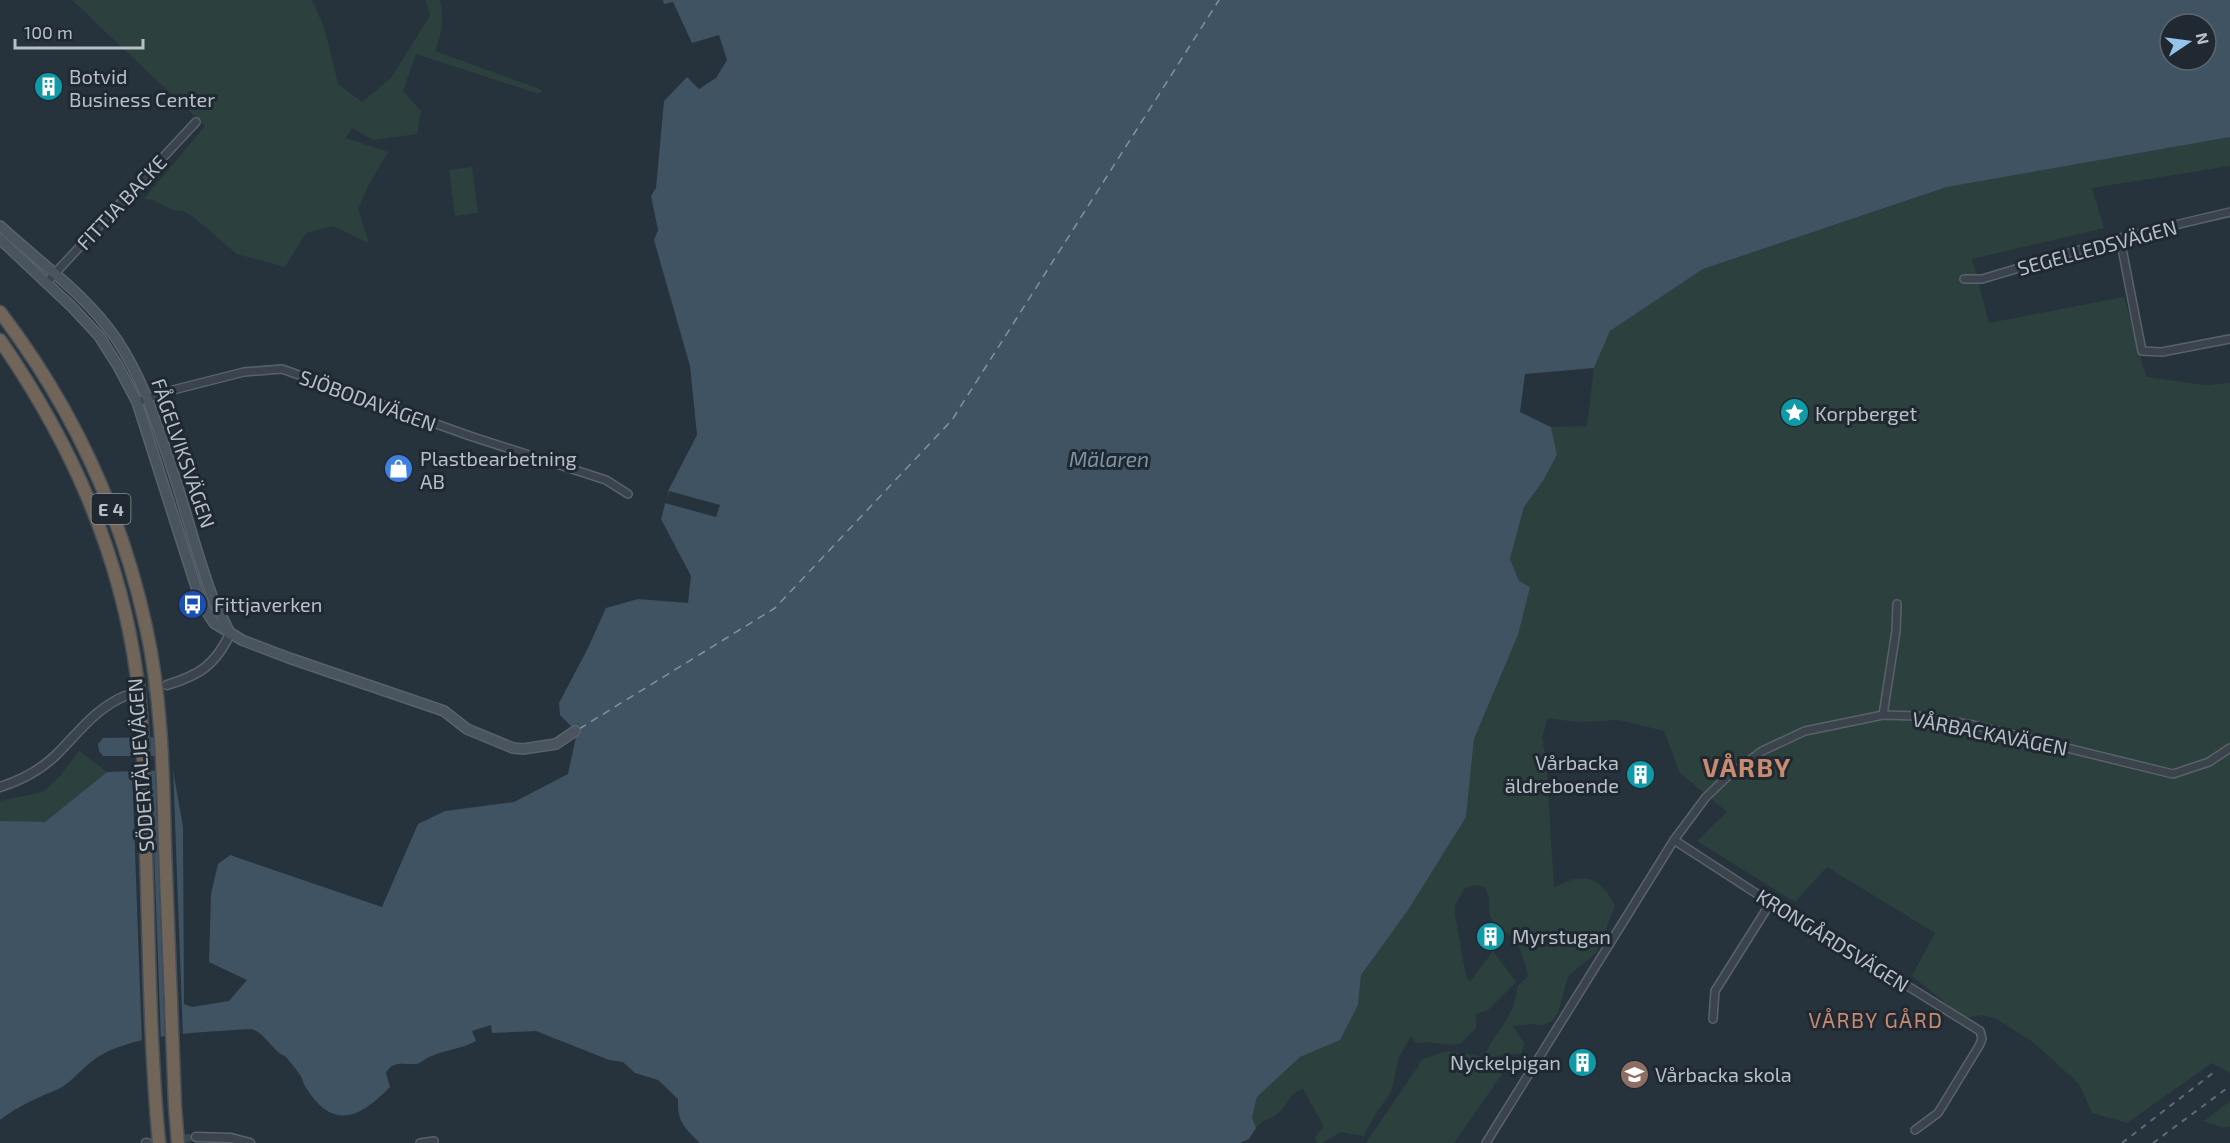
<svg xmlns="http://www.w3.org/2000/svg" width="2230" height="1143" viewBox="0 0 2230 1143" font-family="'Exo 2',sans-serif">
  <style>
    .green { fill: #2c413e }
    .water { fill: #3f5362; fill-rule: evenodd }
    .pier { fill: #27333c }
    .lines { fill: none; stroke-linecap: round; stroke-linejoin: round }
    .ferry { stroke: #7b94a7; stroke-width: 1.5; stroke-dasharray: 8 6; stroke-linecap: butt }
    .tertiary-tunnel { stroke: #3d4851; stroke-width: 8; stroke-dasharray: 8 4; stroke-linecap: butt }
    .minor-casing { stroke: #59626a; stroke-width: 10 }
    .tertiary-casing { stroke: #59626a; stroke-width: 11 }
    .secondary-casing { stroke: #59626a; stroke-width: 12 }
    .motorway-casing { stroke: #464f57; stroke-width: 15 }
    .minor { stroke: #3b444c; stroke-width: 7 }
    .tertiary { stroke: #3b444c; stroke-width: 8 }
    .secondary { stroke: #49545e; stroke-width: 9 }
    .motorway { stroke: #716459; stroke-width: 12 }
    .rail { stroke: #5f6b74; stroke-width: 2; stroke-dasharray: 6 6; stroke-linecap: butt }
    .labels { text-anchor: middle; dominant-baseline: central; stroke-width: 6; stroke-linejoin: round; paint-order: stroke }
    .shield { fill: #202931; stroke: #8a929a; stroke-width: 1.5 }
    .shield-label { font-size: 18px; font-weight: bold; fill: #b7bfc7 }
    .poi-label { font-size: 20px; fill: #b7bfc7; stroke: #202931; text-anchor: start }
    .street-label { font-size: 20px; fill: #b7bfc7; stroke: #202931 }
    .water-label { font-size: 21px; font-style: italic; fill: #7b94a7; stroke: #202931 }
    .neighbourhood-label { font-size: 21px; letter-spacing: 1.5px; fill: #c98b70; stroke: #202931 }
    .district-label { font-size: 26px; font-weight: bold; letter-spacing: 1.5px; fill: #c98b70; stroke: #202931 }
  </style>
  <rect width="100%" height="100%" fill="#27333c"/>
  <!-- green -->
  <g class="green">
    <path d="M72,0H312L325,30L338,84L362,102L391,78L430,16L426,0H440C444,19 442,33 435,51L542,90L539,94L416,54L403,91L421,111L417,134L373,140L352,128L346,138L388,152L368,186L358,209L369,243L333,226L306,233L285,267L237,254L192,216L182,211L173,210L153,200L144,199L205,126Z"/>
    <path d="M2230,137V166L2092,188L2104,228L1972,259L1989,323L2124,297L2146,377L2205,385L2230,383V1073L2212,1063L2127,1123L2092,1113L2079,1084L2033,1042L1995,1018L1982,1015L1964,1018L1912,976L1935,933L1827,867L1795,902L1697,841L1727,812L1680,773L1664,731L1619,720L1578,722L1548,718L1542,738L1546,759L1554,887C1562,885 1568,880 1576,879C1597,875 1607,891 1615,906L1596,953L1568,976L1558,1013L1552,1021L1542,1025L1532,1024L1513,1026L1524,1043L1522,1053L1491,1057L1486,1052C1497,1031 1517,1012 1517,987L1528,976C1525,963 1521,947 1512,937C1506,930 1495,928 1491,918C1486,907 1493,901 1485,887L1475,885L1465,888L1455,905V915L1466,976L1470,982L1493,951L1516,982L1488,1010L1476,1014V1028L1460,1044C1445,1046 1430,1040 1416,1043L1411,1036L1399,1057L1391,1092L1374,1116L1364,1136L1341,1132L1322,1143H1317L1315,1137L1324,1126L1303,1089C1286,1095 1291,1101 1280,1112C1273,1119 1263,1119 1256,1128L1252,1117L1257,1097L1300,1057L1340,1039L1358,1005L1361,975L1388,937L1466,817L1474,739L1518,635L1529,587L1519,581L1510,559L1524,507L1543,481L1557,456L1551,427L1587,426L1594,368L1610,331L1703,269L1947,187Z"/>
    <path d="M472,167L478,213L455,216L449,170Z"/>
    <path d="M79,751L107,772L45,822H0V801L43,792L60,776Z"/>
    <path d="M1446,1051L1480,1056L1502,1074L1454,1143H1366L1423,1059Z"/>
    <path d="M2230,1101V1126L2223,1128L2204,1121Z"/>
  </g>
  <!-- water -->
  <g class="water">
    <path d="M663,0H2230V137L1947,187L1703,269L1610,331L1594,368L1525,374L1520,412L1551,427L1557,455L1543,481L1524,507L1510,559L1519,581L1530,587L1518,635L1474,739L1466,817L1408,910L1361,975L1358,1005L1340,1040L1300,1057L1257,1097L1252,1117L1256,1128L1249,1139L1240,1143H700C685,1128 677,1122 678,1099L658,1080L635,1073L623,1062L609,1060L536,1031L492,1033L491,1025L472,1031L476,1041C461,1049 444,1050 429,1057C425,1059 421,1063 416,1064C404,1065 393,1060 386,1073L390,1087C360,1118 333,1131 306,1088C303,1083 303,1079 300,1075C296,1069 291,1063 286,1057C282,1054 278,1053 275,1049C268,1042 261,1031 251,1029C206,1032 140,1033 101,1055C87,1063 77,1076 65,1085C60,1089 51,1092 44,1095C29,1102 14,1109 0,1120V821L45,822L107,772L173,770L183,827L184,1004L192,1007L229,1001L247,980L209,962L211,894L218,864L230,855L382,907L418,824L445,811L514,802L568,774L576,737L572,727L560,715L559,703L588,648L606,608L638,599L688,603L691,576L661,519L669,489L697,435L690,366L654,240L658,230L651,196L656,188L664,101L687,77L699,89L716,78L727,60L719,35L692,43L673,2L664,4ZM2170,24H2206V60H2170Z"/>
    <path d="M171,737L172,756H103L99,751L98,744L103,738Z"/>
  </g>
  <!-- pier -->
  <g class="pier">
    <path d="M669,491L720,505L716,517L665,503Z"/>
    <path d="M150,734L151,759H132L131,735Z"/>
    <path d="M154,734H172L173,759H155Z"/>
    <path d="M155,767H173L183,1037L165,1040Z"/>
    <path d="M132,768H151L161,1041L142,1044Z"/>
  </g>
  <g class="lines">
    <!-- ferry -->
    <path class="ferry" d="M579,729L775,608L952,420L1219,0"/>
    <!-- tertiary-tunnel -->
    <g class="tertiary-tunnel">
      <path d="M125,696L167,685"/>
      <path d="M147,1143L196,1137"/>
    </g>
    <defs>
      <g id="minor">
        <path d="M2120,238L2142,351L2162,352L2230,339"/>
        <path d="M1964,279H1982L2120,238L2230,212"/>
        <path d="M46,283L196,122"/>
        <path d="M137,402L169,391L244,372L282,369L470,436L606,480L628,494"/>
        <path d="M1883,715L1896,631L1897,604"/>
        <path d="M1674,840L1811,929L1877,967L1980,1031L1982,1039L1979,1046L1938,1113L1915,1130"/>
        <path d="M1713,1019L1715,991L1771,902"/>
        <path d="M420,1143L434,1141"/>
        <path d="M1486,1143L1674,840L1706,797L1727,777L1762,751L1805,731L1883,715L1917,716L1973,725L2173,774L2209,762L2230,748"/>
      </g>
      <g id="tertiary">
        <path d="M167,685C200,675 215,665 230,634"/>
        <path d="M0,787C22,780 41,770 57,754C79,732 96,708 125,696"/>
        <path d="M196,1137L231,1138L250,1143"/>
        <path d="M146,1143H147"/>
      </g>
      <g id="secondary">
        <path d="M0,226C40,263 86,294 117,340C143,379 156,422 171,466C186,510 197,557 214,601C219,612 225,622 230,634"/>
        <path d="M0,239L72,307L99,336L118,366L137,402L198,593L203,606L214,623L242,640L289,658L444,711L467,729L513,748L523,749L556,744L575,731"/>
      </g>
      <g id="motorway">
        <path d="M0,312C71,405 121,512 146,627C162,699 163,773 165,848C168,934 172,1020 175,1106L178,1143"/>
        <path d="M0,340C71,443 120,552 137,677C144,724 143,773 145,822C149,929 149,1036 159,1143"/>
      </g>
    </defs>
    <!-- minor casing -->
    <use href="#minor" class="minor-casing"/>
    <!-- tertiary casing -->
    <use href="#tertiary" class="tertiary-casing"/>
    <!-- secondary casing -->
    <use href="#secondary" class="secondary-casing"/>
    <!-- motorway casing -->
    <use href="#motorway" class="motorway-casing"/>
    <!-- minor -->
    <use href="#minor" class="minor"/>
    <!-- tertiary -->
    <use href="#tertiary" class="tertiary"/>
    <!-- secondary -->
    <use href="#secondary" class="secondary"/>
    <!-- motorway -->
    <use href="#motorway" class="motorway"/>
    <!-- rail -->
    <g class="rail">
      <path d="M2122,1143L2213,1073"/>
      <path d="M2153,1143L2230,1086"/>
    </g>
  </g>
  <!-- icons -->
  <defs>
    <symbol id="building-disc" viewBox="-11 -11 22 22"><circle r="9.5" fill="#0f9aa8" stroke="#202931"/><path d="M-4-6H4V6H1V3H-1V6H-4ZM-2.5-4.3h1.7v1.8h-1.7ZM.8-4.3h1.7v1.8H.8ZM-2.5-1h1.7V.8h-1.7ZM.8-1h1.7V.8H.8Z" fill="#fff"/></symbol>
    <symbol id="sight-disc" viewBox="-11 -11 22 22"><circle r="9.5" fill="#0f9aa8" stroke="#202931"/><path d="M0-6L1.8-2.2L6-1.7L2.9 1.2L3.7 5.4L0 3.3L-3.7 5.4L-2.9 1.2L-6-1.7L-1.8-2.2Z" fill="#fff"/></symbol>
    <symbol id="shop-disc" viewBox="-11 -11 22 22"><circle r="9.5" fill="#3f7fe0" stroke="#202931"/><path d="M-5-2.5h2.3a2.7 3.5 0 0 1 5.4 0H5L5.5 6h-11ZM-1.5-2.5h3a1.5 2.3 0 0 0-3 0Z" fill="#fff"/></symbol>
    <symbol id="bus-disc" viewBox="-11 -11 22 22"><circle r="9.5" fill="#1a4fb4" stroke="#202931"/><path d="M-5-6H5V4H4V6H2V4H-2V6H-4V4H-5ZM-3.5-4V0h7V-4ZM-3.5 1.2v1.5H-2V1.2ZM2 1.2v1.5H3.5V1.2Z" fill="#fff"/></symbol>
    <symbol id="school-disc" viewBox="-11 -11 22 22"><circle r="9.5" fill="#8d6e63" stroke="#202931"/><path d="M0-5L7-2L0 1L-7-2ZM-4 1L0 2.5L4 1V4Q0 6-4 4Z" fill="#fff"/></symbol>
  </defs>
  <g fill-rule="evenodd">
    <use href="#building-disc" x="32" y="70" width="33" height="33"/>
    <use href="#sight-disc" x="1778" y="396" width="33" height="33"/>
    <use href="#shop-disc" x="382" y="452" width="33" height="33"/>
    <use href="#bus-disc" x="176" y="588" width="33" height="33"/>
    <use href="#building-disc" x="1624" y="758" width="33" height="33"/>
    <use href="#building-disc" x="1474" y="920" width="33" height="33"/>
    <use href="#building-disc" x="1566" y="1046" width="33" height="33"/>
    <use href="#school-disc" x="1618" y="1058" width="33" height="33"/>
  </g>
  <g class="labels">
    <!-- shield labels -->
    <rect class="shield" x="91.5" y="494" width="39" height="30" rx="4.5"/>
    <g class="shield-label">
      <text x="111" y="509">E 4</text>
    </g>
    <!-- poi labels -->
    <g class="poi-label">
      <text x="69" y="76">Botvid<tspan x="69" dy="23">Business Center</tspan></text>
      <text x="1815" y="413">Korpberget</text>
      <text x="420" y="458">Plastbearbetning<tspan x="420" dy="23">AB</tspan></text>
      <text x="214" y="604">Fittjaverken</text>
      <text x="1619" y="762" text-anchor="end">Vårbacka<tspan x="1619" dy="23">äldreboende</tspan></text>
      <text x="1512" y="936">Myrstugan</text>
      <text x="1561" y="1062" text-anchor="end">Nyckelpigan</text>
      <text x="1655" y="1074">Vårbacka skola</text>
    </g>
    <!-- street labels -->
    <g class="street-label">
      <text transform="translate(121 202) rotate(-47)">FITTJA BACKE</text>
      <text transform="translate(2097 247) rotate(-15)">SEGELLEDSVÄGEN</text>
      <text transform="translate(368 400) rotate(20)">SJÖBODAVÄGEN</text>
      <text transform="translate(184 453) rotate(71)">FÅGELVIKSVÄGEN</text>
      <text transform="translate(1990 733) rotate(11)">VÅRBACKAVÄGEN</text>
      <text transform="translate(140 765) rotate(-94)">SÖDERTÄLJEVÄGEN</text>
      <text transform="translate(1833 940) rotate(32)">KRONGÅRDSVÄGEN</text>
    </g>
    <!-- water labels -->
    <g class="water-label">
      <text x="1109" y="458">Mälaren</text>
    </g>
    <!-- neighbourhood labels -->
    <g class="neighbourhood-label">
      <text x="1876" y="1019">VÅRBY GÅRD</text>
    </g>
    <!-- district labels -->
    <g class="district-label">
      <text x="1747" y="766">VÅRBY</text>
    </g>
  </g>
  <!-- north arrow -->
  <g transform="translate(2188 42) rotate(77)"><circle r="28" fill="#202931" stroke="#5c656d" stroke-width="1.5"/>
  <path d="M0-4.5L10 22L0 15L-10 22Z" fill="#96c3ec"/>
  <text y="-9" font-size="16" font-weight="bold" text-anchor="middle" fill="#b7bfc7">N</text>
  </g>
  <!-- scale -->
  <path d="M15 39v9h128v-9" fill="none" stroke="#b7bfc7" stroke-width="3"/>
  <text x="24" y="39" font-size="18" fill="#b7bfc7" stroke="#202931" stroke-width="4.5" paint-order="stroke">100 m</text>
</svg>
